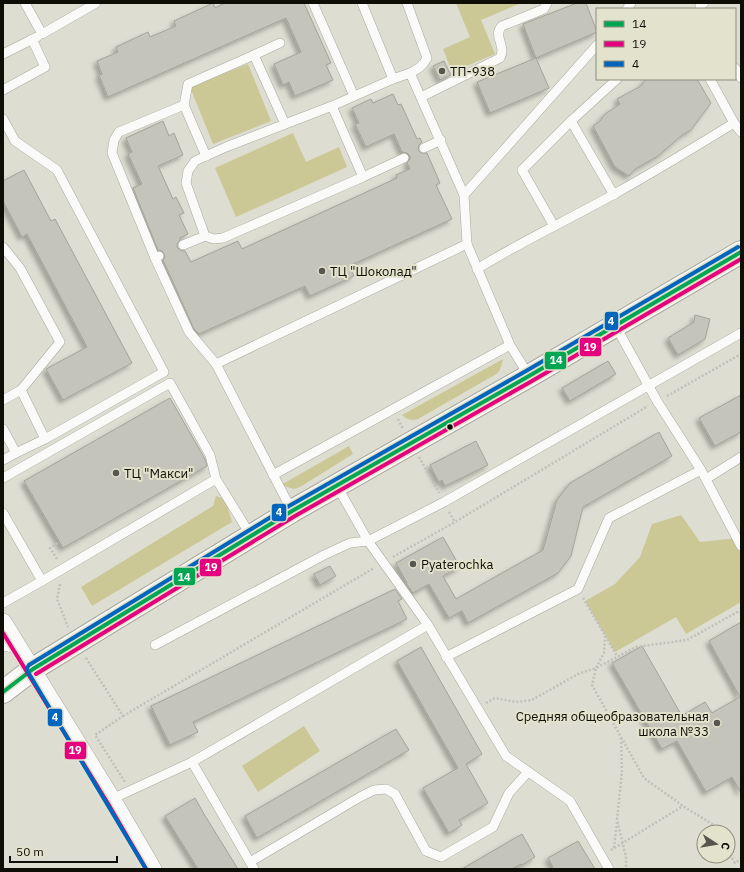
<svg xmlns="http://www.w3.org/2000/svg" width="744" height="872" viewBox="0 0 744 872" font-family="'IBM Plex Sans',sans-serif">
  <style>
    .green { fill: #cbc895 }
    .building { fill: #c5c4bb; stroke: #a4a39b; filter: url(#shadow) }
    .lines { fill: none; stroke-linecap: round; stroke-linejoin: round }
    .lane-casing { stroke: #a9a9a0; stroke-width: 10 }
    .street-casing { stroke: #a9a9a0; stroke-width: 18 }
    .primary-casing { stroke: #a9a9a0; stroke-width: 24 }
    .path { stroke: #c1c0bc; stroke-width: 2.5; stroke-dasharray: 2 2; stroke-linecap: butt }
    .lane { stroke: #fafaf8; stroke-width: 9 }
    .street { stroke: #fafaf8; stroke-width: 17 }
    .primary { stroke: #fafaf8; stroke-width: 22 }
    .bus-1-casing { stroke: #e3e2cc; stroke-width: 7 }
    .bus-2-casing { stroke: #e3e2cc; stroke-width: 7 }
    .bus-3-casing { stroke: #e3e2cc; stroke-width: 7 }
    .bus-1 { stroke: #00a651; stroke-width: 4 }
    .bus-2 { stroke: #e5007d; stroke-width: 4 }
    .bus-3 { stroke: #0065bd; stroke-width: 4 }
    .poi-dot { fill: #57564e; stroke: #e3e2cc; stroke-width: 1.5 }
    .bus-dot { fill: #0e0e07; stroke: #e3e2cc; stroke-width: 1.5 }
    .labels { text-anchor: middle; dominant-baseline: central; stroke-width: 4; stroke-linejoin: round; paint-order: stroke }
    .poi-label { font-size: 13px; fill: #0e0e07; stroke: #e3e2cc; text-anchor: start }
    .line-badge { stroke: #e3e2cc; stroke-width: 1.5 }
    .badge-label { font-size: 11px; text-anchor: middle; font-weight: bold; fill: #fff }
  </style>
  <defs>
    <filter id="shadow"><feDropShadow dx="-3.5" dy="3.5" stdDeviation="2" flood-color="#0004"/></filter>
  </defs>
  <rect width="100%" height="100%" fill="#deddd1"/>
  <!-- green -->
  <g class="green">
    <path d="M456,3H521L481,20L495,54L452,72L443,49L470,37Z"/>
    <path d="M248,64L271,121L213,144L190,87Z"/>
    <path d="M293,133L306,162L339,147L347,167L236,217L215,168Z"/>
    <path d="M503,359L501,367L498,373L418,419C411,421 408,420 402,415Z"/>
    <path d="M349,446L353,454L300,487L294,489L281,485Z"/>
    <path d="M216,496L222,498L227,505L232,522L92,606L81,587L213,506Z"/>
    <path d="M681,515L700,542L737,538L741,552V602L686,634L676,617L615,652L585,601L615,584L640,557L652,524Z"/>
    <path d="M304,726L320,751L258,792L242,766Z"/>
  </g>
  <!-- building -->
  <g class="building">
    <path d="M213,3L215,8L225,3H304L331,63L326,65L333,80L295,96L289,82L283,85L274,64L301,52L286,18L108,97L99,75L102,74L97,61L118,52L116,47L148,32L150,37L176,26L174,21Z"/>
    <path d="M577,3H586L597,32L536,58L523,24Z"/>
    <path d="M536,58L549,88L490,113L477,82Z"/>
    <path d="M444,61L451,75L440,80L433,66Z"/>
    <path d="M646,79H697L711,103L691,130L682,135L658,156L635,169L629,176L615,167L593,126L600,121L605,114L620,104L617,99L641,86Z"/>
    <path d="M393,94L398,105L401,104L417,139L420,138L422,142L419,145L418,150L421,153H427L440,183L436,185L452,219L349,266L354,276L310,296L305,286L199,334L194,329L163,260L165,257L164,254L162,251L158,250L133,188L142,184L128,154L132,152L126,138L163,121L169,136L174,133L183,155L158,166L173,199L176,197L184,213L179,215L188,234L180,238V240L177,244V247L180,250L185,251L191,262L238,241L242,249L397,178L396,175L410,169L407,163L410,159V156L407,153L402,152L394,134L366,147L355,124L359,123L352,108L371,99L373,103Z"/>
    <path d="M24,170L51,221L55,219L132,363L63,400L46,369L87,347L27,234L22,237L3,201V181Z"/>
    <path d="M695,315L710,319L705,339L678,355L668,338L694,322Z"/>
    <path d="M608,361L616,374L570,401L562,388Z"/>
    <path d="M741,395V432L715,446L699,418Z"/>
    <path d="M170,398L205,459L207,466L63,548L24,481Z"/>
    <path d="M659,432L672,456L583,507L571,556L558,573L468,623L462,611L449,618L429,584L413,593L406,583H407L396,563L443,537L460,567L443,576L456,599L543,550L557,500L570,483Z"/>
    <path d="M476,441L488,465L445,486L442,480L439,482L430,465Z"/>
    <path d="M330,566L336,576L320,585L314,574Z"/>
    <path d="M395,589L402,599L398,601L407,619L193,722L198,732L170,745L151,706Z"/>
    <path d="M741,622V793L732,777L706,792L677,741L662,749L612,663L642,646L682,716L705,702L712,713L740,697L709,641Z"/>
    <path d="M421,647L482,754L466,764L488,803L459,820L462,825L449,833L423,788L458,768L397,661Z"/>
    <path d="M396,729L409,750L257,838L245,816Z"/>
    <path d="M195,798L204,814L238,869H198L165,816Z"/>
    <path d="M522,834L535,857L522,865L521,864L512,869H462Z"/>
    <path d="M578,841L595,869H554L548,858Z"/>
  </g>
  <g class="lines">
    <defs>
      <g id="lane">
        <path d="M25,3L42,34L96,3"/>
        <path d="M313,3L354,96"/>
        <path d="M362,3L393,79"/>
        <path d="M407,3L427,58C423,66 418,69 410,73"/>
        <path d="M627,9L631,3"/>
        <path d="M701,9L700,6L704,3"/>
        <path d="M3,54L37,37"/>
        <path d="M254,55L280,43"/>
        <path d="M735,68L741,78"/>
        <path d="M710,79L734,123"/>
        <path d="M3,90L45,67L32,39"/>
        <path d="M421,97L500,58C507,45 492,36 502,26L544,9L547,3"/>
        <path d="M332,106L226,147L195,161L188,171L186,183L205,236L214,239L223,238L363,177L332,106L393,79L410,73L464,195L467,244"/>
        <path d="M3,119L15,141L57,170L164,372L45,439L16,453"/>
        <path d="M424,148L441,140"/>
        <path d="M206,156L184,105L188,84L254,55L285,124"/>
        <path d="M363,177L404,158"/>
        <path d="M464,195L597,45"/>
        <path d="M614,195L571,121L617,79"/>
        <path d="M554,226L522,170L571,121"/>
        <path d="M183,245L205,236"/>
        <path d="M3,247L20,268L60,342L21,390L45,439"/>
        <path d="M159,256L155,258L189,332L216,364"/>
        <path d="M155,258L112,153L114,140L119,132L184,105"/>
        <path d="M477,269C522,241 570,219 616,193C656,171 695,147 734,123L741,132"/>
        <path d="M615,325L657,401L701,470L741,546"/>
        <path d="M3,400L21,390"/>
        <path d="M3,429L16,453L3,460"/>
        <path d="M273,475L510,345"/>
        <path d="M3,478L170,383L210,455L216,479"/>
        <path d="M706,479L741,457"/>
        <path d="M337,486L368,541L428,625L506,756L570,801L609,869"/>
        <path d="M292,511L216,364L467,244L510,345L529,376"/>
        <path d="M3,513L42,581L216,479L251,536"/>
        <path d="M3,603L42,581"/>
        <path d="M155,645L324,555L350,543L368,541L444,502L741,333"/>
        <path d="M3,646L19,649"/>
        <path d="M446,657L578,589L609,518L701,470"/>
        <path d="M192,762L254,869"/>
        <path d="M112,799L192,762L428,625"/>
        <path d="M250,862L360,797L374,790L386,789L395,794L426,851L441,857L493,827L509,793L528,772"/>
      </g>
      <path id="street" d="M3,622L112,799L153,869"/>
      <path id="primary" d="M3,692L33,669L103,626L292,511L529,376L741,252"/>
    </defs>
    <!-- lane casing -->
    <use href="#lane" class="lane-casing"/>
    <!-- street casing -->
    <use href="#street" class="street-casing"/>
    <!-- primary casing -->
    <use href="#primary" class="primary-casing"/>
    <!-- path -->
    <g class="path">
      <path d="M667,396L741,354"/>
      <path d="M398,419L403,429"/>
      <path d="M419,457L439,493"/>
      <path d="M449,512L455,522"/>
      <path d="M393,557L455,522L648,406"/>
      <path d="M57,559L50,548L59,542"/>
      <path d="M60,584L57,599L68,627"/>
      <path d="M583,598L617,656"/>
      <path d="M86,658L123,716L95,735L125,782"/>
      <path d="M486,703L495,698L516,702L532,700L578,674L596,668L604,653L605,636"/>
      <path d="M123,716L374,568"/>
      <path d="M621,738L622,772L617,819L626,857V869"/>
      <path d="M716,832L712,824L683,806L644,778L592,685L596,668L636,647L687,640L739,611L741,612"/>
      <path d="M614,848L617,822"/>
      <path d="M611,850L683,806"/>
      <path d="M728,851L735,863L741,859"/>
    </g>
    <!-- lane -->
    <use href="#lane" class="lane"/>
    <!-- street -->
    <use href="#street" class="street"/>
    <!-- primary -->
    <use href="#primary" class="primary"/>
    <defs>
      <path id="bus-1" d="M3,692L33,669L292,511L529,376L741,252"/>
      <g id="bus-2">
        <path d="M3,633L107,802L146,869"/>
        <path d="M36,674L295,516L532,381L741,259"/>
      </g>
      <path id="bus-3" d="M146,869L28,672L27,668L29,665L289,506L526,371L738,247"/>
    </defs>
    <!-- bus-1 casing -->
    <use href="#bus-1" class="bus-1-casing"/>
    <!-- bus-2 casing -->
    <use href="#bus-2" class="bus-2-casing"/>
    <!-- bus-3 casing -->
    <use href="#bus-3" class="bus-3-casing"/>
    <!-- bus-1 -->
    <use href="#bus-1" class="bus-1"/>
    <!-- bus-2 -->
    <use href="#bus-2" class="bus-2"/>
    <!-- bus-3 -->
    <use href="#bus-3" class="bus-3"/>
  </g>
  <!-- markers -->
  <g class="poi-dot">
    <circle cx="442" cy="71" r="4"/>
    <circle cx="322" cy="271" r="4"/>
    <circle cx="116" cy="473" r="4"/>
    <circle cx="413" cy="564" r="4"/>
    <circle cx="717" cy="723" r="4"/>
  </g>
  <circle class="bus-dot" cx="450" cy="427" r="3.5"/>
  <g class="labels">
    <!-- poi labels -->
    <g class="poi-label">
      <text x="450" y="71">ТП-938</text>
      <text x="330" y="271">ТЦ "Шоколад"</text>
      <text x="124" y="473">ТЦ "Макси"</text>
      <text x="421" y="564">Pyaterochka</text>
      <text x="709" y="716" text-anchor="end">Средняя общеобразовательная<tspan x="709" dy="15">школа №33</tspan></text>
    </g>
  </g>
  <g class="line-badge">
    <rect x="604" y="311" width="15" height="20" rx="4" fill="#0065bd"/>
    <rect x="579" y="337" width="23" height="20" rx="4" fill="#e5007d"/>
    <rect x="544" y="351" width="23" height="19" rx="4" fill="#00a651"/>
    <rect x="271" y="503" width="16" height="19" rx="4" fill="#0065bd"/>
    <rect x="199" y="558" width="23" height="19" rx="4" fill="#e5007d"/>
    <rect x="173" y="567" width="23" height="19" rx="4" fill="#00a651"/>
    <rect x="47" y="708" width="16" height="19" rx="4" fill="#0065bd"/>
    <rect x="64" y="741" width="23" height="19" rx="4" fill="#e5007d"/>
  </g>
  <g class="badge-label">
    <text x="611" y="325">4</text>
    <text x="590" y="351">19</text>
    <text x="556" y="364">14</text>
    <text x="279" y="516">4</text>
    <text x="211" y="571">19</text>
    <text x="184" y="581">14</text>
    <text x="55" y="721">4</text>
    <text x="75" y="754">19</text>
  </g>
  <!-- border -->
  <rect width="744" height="872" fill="none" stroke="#0e0e07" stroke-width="8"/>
  <!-- legend -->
  <rect x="596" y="8" width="140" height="72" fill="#e3e2cc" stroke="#8e8d7d"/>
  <rect x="604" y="21" width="20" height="6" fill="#00a651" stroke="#8e8d7d"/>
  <text x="632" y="28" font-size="12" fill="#0e0e07">14</text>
  <rect x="604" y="41" width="20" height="6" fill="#e5007d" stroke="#8e8d7d"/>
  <text x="632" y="48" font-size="12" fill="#0e0e07">19</text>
  <rect x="604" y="61" width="20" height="6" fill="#0065bd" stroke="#8e8d7d"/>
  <text x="632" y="68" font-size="12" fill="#0e0e07">4</text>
  <!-- north arrow -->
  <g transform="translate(716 844) rotate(102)"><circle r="19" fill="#e3e2cc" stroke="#8e8d7d"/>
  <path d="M0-3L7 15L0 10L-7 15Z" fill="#57564e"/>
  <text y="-6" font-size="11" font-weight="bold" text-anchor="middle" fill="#0e0e07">С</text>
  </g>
  <!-- scale -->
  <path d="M10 856v6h107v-6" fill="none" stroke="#0e0e07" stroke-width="2"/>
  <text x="16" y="856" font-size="12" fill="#0e0e07" stroke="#e3e2cc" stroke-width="3" paint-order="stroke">50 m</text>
</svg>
